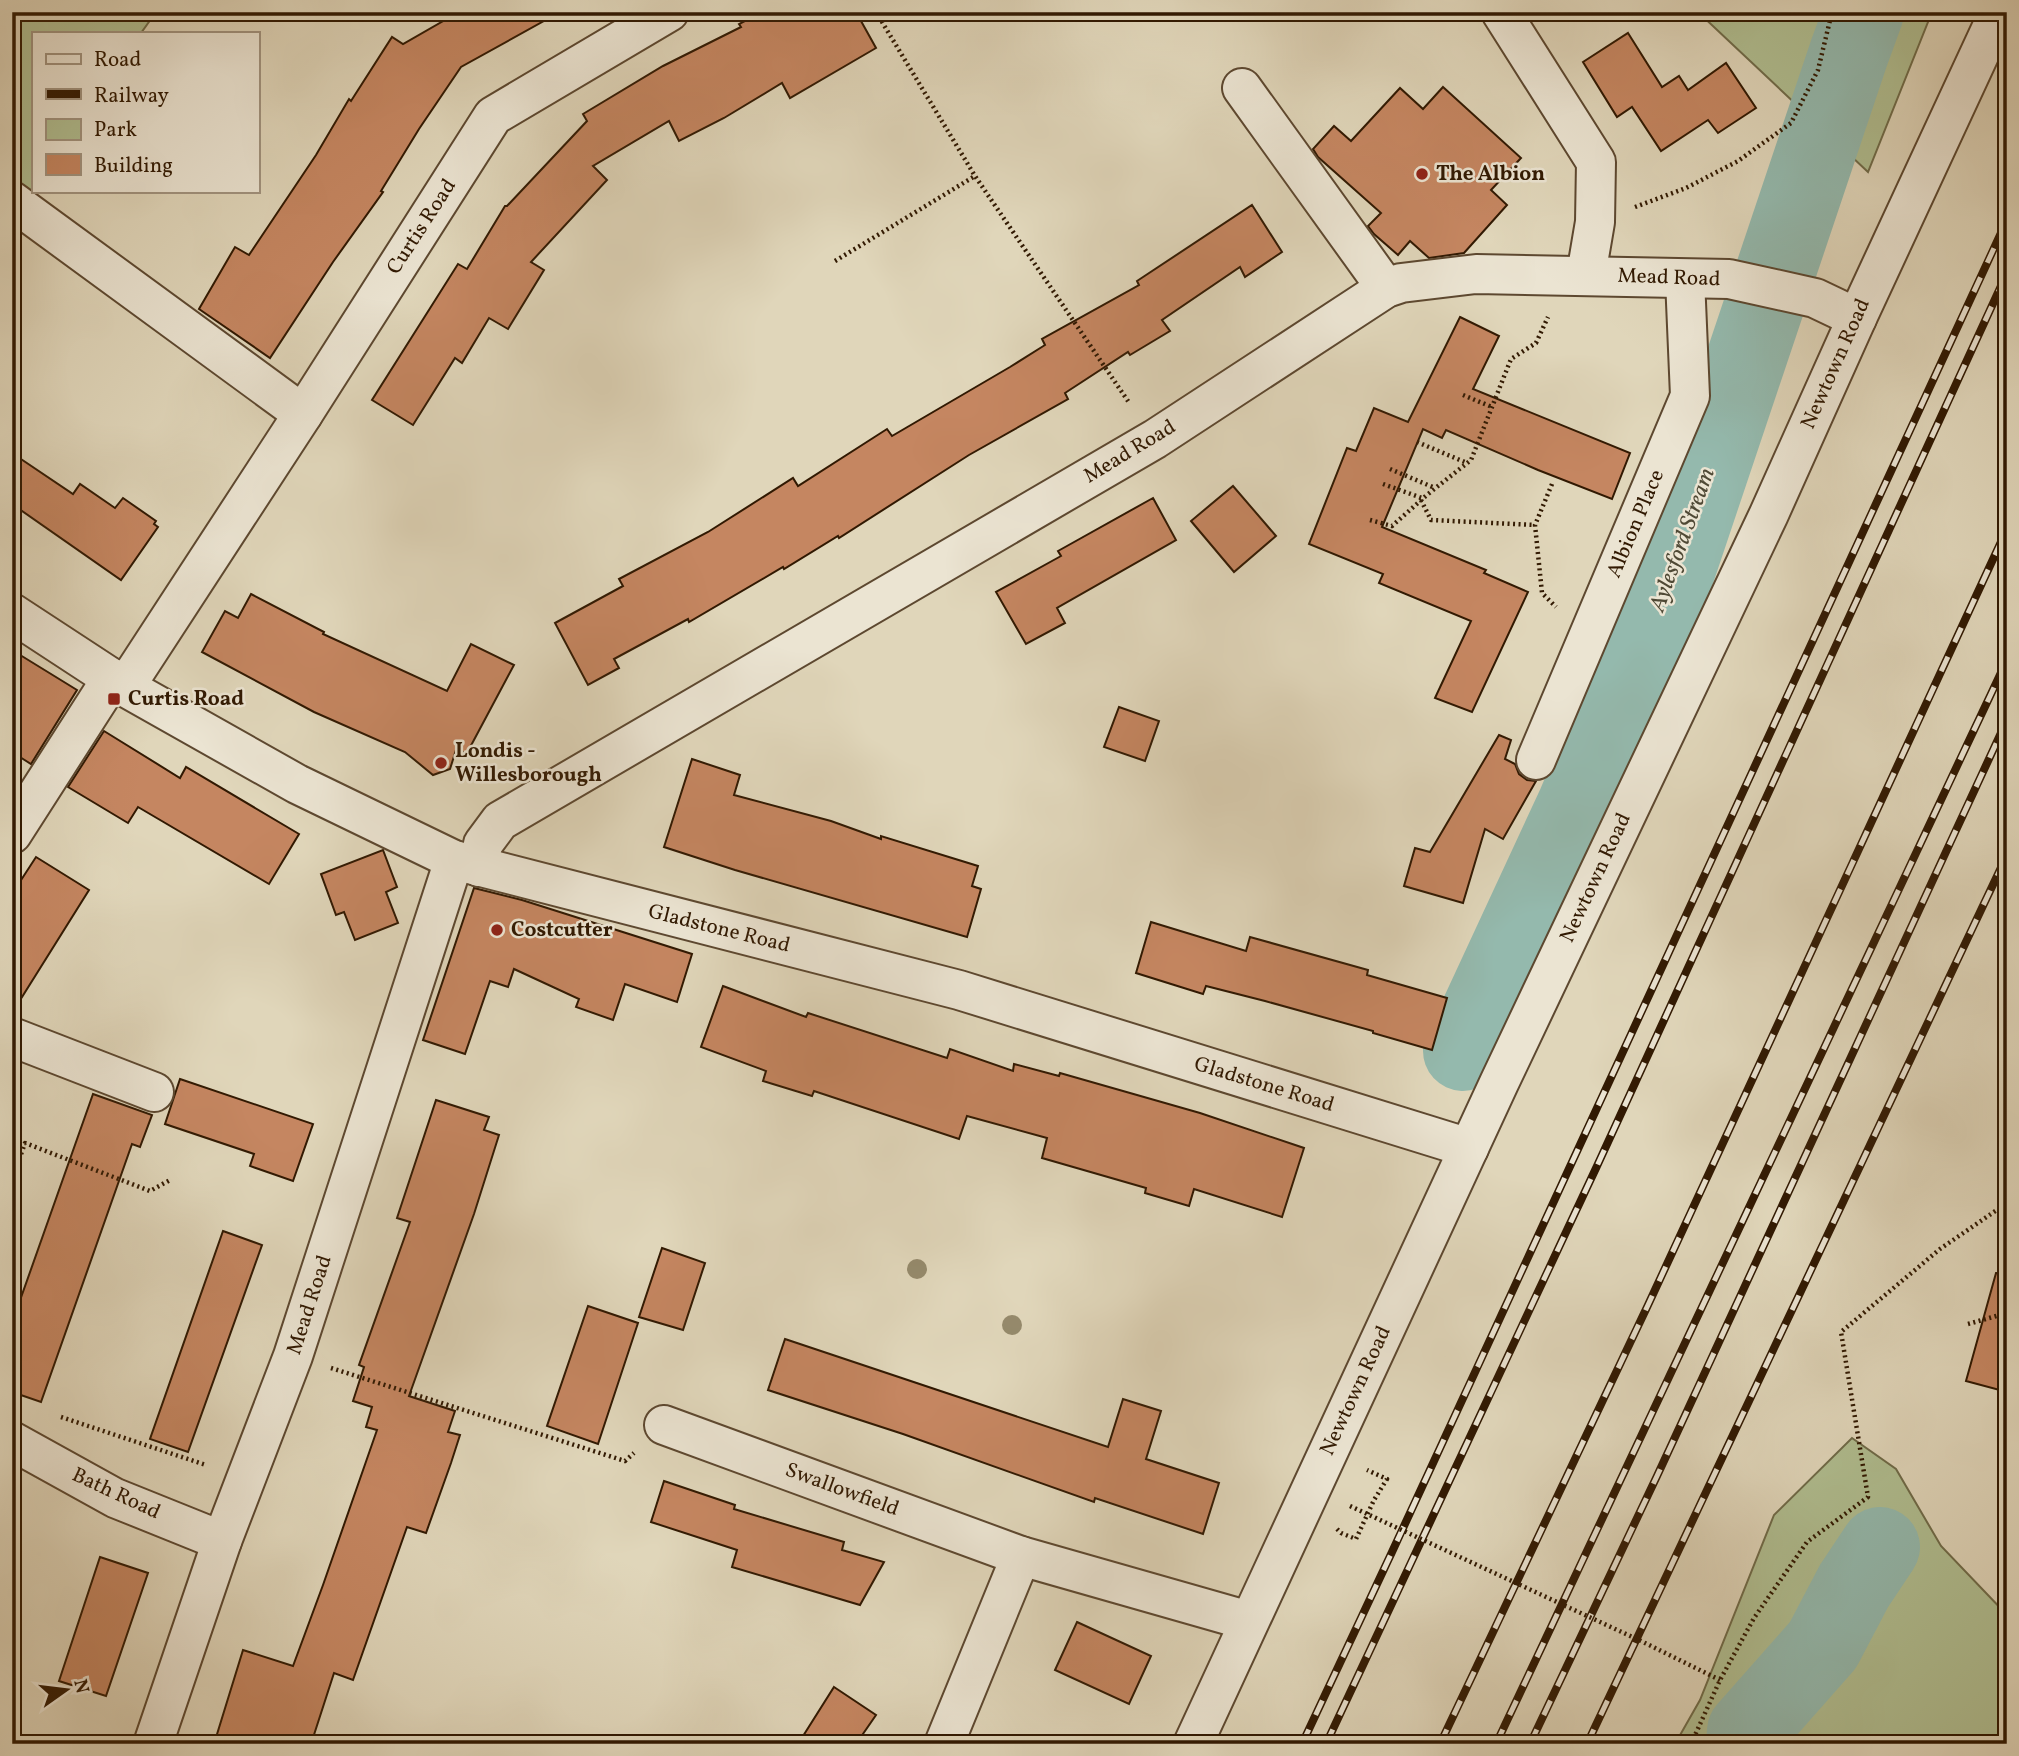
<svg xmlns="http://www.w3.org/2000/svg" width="2019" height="1756" viewBox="0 0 2019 1756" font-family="Vollkorn,serif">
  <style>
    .green { fill: #b0be91; stroke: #706c4a; stroke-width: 2 }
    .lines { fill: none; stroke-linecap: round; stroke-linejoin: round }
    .river { stroke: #94b9ad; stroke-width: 80 }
    .building { fill: #c58661; stroke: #311902; stroke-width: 2 }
    .minor-casing { stroke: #5d4830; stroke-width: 42 }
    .path { stroke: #311902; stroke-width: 4.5; stroke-dasharray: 2 3.5; stroke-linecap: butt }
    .minor { stroke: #ebe4d2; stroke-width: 38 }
    .rail-casing { stroke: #311902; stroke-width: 8 }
    .rail { stroke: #ebe4d2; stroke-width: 5; stroke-dasharray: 16; stroke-linecap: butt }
    .path-bridge { stroke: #311902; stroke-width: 4.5; stroke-dasharray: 2 3.5; stroke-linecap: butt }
    .tree { fill: #958a6c }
    .poi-dot { fill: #8f2418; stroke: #ebe4d2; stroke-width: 2.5 }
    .labels { text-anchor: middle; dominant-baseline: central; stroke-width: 5; stroke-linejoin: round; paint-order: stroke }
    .poi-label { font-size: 21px; font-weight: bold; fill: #311902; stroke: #ebe4d2; text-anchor: start }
    .street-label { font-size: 21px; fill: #311902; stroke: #ebe4d2 }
    .water-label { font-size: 23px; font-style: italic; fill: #4f4935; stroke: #ebe4d2 }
  </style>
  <rect width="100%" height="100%" fill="#e0d6ba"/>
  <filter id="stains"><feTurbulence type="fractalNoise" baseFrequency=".00286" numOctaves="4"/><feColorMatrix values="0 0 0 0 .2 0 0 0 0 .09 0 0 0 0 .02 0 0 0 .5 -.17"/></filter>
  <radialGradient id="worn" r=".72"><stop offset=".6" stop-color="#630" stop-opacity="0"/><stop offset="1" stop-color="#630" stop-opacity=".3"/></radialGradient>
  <!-- green -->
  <g class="green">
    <path d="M12,12H156L141,33H33V188L20,206L12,201Z"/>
    <path d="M1698,12H1932L1868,172Z"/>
    <path d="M1852,1438L1896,1469L1941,1546L2007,1615V1744H1675L1700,1700L1774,1515Z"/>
  </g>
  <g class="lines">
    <!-- river -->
    <g class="river">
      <path d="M1463,1051L1577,805L1672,580L1849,53L1864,12"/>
      <path d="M1746,1744L1747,1731L1823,1645L1854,1586L1880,1547"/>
    </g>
  </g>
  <!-- building -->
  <g class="building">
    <path d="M459,12H560L461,67L419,129L381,191L383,192L333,262L270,358L199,309L235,247L249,255L316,155L349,99L351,101L392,37L403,44Z"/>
    <path d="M762,12H856L876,48L790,98L782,83L724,118L679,141L669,121L593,166L607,180L531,262L544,270L508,329L489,318L462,363L455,358L413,425L372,400L458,264L467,269L505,206H507L587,121L583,114L663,66L741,27L739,24Z"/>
    <path d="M1628,33L1662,87L1679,76L1688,90L1726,63L1756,108L1718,133L1708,120L1661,151L1632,107L1617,117L1583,62Z"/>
    <path d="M1443,87L1521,158L1491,190L1507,205L1464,253L1429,258L1410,241L1398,255L1374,234L1368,226L1381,213L1318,157L1313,149L1334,126L1351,141L1400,88L1423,109Z"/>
    <path d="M1252,205L1282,252L1245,277L1240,267L1162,320L1170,331L1130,355L1128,352L1065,393L1068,399L969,455L839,538L838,536L784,569L783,567L689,622L688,619L614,659L619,668L588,685L555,623L623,586L619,579L708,532L793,478L798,486L887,429L892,436L1010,367L1045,345L1042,339L1139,285L1137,281Z"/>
    <path d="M1460,317L1499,336L1473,389L1630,453L1612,499L1538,470L1446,430L1442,438L1423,429L1382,527L1486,570L1484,573L1528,592L1472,712L1435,698L1471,621L1379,583L1383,574L1309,544L1347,448L1356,451L1374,408L1408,422Z"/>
    <path d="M12,453L73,494L80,484L115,508L123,498L156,521L154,524L158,527L121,580L12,504Z"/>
    <path d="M1233,486L1276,536L1234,572L1191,521Z"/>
    <path d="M1153,498L1176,540L1057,608L1065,623L1026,644L996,592L1061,556L1058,551Z"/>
    <path d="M251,594L324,632L323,634L447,691L471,644L514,665L467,753L456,750L450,769L433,775L405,752L314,712L202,652L225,611L238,618Z"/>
    <path d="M12,650L77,690L31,764L12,752Z"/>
    <path d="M1119,707L1159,721L1145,761L1104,747Z"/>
    <path d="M104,731L180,778L186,767L299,834L269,884L138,807L128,823L68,787Z"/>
    <path d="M1499,735L1511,740L1505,759L1515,764L1519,774L1527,780L1536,781L1503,839L1485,829L1463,903L1404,886L1415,848L1430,852Z"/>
    <path d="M692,759L740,775L734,795L831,821L881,839V836L978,866L972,886L981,889L967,937L735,870L664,847Z"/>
    <path d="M383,850L397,887L386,892L398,923L355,940L344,912L336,915L321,874Z"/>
    <path d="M36,857L89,890L12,1013V894Z"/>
    <path d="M474,888L522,900L692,954L677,1002L625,984L613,1020L576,1007L579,999L514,969L508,987L490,981L465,1054L423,1040Z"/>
    <path d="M1151,922L1246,951L1250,937L1368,970L1367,975L1447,998L1432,1050L1373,1033V1031L1265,1001L1206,986L1203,994L1136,973Z"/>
    <path d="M723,986L806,1017L808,1013L947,1058L950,1049L1013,1071L1014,1064L1059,1076L1060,1073L1200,1113L1304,1148L1282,1217L1194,1189L1189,1206L1145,1193L1146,1188L1042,1158L1047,1138L967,1116L959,1139L814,1091L812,1096L763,1081L766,1071L701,1047Z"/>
    <path d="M180,1079L313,1124L293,1181L250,1166L254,1154L165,1124Z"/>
    <path d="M93,1094L152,1115L140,1147L132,1144L41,1402L12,1392V1323Z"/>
    <path d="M436,1100L489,1117L484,1130L499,1135L474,1214L409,1396L455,1411L448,1432L460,1435L451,1463L426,1533L407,1527L353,1680L334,1673L311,1744H214L243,1650L293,1666L323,1585L377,1430L366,1427L372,1407L353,1401L364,1367L359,1365L410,1222L397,1218Z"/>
    <path d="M223,1231L262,1245L188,1452L150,1439Z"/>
    <path d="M662,1248L705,1263L683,1330L639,1317Z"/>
    <path d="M1996,1273L2007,1274V1392L1966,1381Z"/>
    <path d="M588,1306L638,1323L598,1444L547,1426Z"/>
    <path d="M785,1339L1108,1447L1123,1399L1161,1411L1146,1459L1219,1483L1203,1534L1095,1498L1094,1502L903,1434L768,1390Z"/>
    <path d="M664,1481L735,1505L734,1509L844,1542L842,1550L884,1562L860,1605L732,1567L737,1550L651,1522Z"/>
    <path d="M100,1557L148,1573L106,1696L59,1681Z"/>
    <path d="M1077,1622L1151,1656L1129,1704L1055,1670Z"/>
    <path d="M834,1687L876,1715L856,1744H798Z"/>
  </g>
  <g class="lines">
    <defs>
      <g id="minor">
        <path d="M1501,12L1596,162L1595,222L1586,275"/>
        <path d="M1242,88L1386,288"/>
        <path d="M12,201L303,414"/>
        <path d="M12,613L125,687L297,784L454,860L959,990L1469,1148"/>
        <path d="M125,687L303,414L493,116L669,12"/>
        <path d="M1536,760L1690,396L1685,279"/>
        <path d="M12,834L112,678"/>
        <path d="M479,867L483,844L500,821L1155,439L1386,288L1401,283L1476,274L1729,279L1815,298L1857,318"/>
        <path d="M12,1037L154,1092"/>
        <path d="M664,1425L1021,1556L1249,1621"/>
        <path d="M12,1441L115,1498L222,1541"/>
        <path d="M153,1744L222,1541L293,1356L454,860"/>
        <path d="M944,1744L1021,1556"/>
        <path d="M1193,1744L1499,1083L1769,514L1857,318L1999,12"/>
      </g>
    </defs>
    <!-- minor casing -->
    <use href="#minor" class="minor-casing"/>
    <!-- path -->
    <g class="path">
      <path d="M876,12L975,176L1130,404"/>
      <path d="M1635,207L1686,188L1738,161L1791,123L1818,70L1832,12"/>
      <path d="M835,261L975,176"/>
      <path d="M1463,395L1492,407"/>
      <path d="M1417,442L1467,463"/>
      <path d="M1390,469L1435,488"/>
      <path d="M1383,484L1422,498"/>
      <path d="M1552,484L1535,525L1542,593L1556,607"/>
      <path d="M1421,500L1431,520L1535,525"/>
      <path d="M1370,520L1392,526L1428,494L1471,460L1511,359L1536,343L1548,317"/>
      <path d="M12,1180L25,1143L150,1191L170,1180"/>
      <path d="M1968,1324L2007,1313"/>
      <path d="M331,1368L625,1461L634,1453"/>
      <path d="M61,1417L206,1465"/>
      <path d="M1337,1529L1341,1533L1356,1539L1374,1500L1387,1479L1367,1470"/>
      <path d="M1691,1744L1720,1680L1754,1618L1807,1542L1868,1497L1841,1332L1940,1249L2007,1203"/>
    </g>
    <!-- minor -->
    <use href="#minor" class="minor"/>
    <defs>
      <g id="rail">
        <path d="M1302,1744L1392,1552L2007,220"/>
        <path d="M1326,1744L1597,1166L2007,273"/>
        <path d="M1440,1744L1648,1305L2007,529"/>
        <path d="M1496,1744L2007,660"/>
        <path d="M1530,1744L1657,1476L2007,720"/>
        <path d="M1587,1744L2007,855"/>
      </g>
    </defs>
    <!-- rail casing -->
    <use href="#rail" class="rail-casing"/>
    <!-- rail -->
    <use href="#rail" class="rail"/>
    <!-- path-bridge -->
    <path class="path-bridge" d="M1350,1506L1641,1641L1720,1680"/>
  </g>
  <!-- trees -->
  <g class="tree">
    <circle cx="917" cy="1269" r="10"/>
    <circle cx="1012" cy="1325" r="10"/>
  </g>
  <!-- markers -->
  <g class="poi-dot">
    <circle cx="1422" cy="174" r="7"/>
    <rect x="107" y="692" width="14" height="14" rx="3.5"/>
    <circle cx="441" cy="763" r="7"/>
    <circle cx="497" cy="930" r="7"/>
  </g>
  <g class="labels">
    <!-- poi labels -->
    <g class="poi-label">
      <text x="1436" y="174">The Albion</text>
      <text x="128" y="699">Curtis Road</text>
      <text x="455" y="751">Londis -<tspan x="455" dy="24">Willesborough</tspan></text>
      <text x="511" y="930">Costcutter</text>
    </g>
    <!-- street labels -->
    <g class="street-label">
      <text transform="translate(422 227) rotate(-57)">Curtis Road</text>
      <text transform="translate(1669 278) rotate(2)">Mead Road</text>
      <text transform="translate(1836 364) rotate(-66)">Newtown Road</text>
      <text transform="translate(1130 452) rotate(-31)">Mead Road</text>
      <text transform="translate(1636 524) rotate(-67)">Albion Place</text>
      <text transform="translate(1596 878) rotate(-65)">Newtown Road</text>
      <text transform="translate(719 929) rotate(14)">Gladstone Road</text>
      <text transform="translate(1264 1085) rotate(17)">Gladstone Road</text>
      <text transform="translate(310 1305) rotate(-72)">Mead Road</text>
      <text transform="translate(1356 1391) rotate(-65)">Newtown Road</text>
      <text transform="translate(842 1490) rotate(20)">Swallowfield</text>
      <text transform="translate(116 1494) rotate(25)">Bath Road</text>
    </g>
    <!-- water labels -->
    <g class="water-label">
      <text transform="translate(1683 540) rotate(-70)">Aylesford Stream</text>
    </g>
  </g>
  <!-- margin -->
  <rect width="2019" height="1756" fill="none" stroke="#e0d6ba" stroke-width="42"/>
  <rect x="14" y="14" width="1991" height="1728" fill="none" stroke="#311902" stroke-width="3.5"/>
  <rect x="21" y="21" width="1977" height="1714" fill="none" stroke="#311902" stroke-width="2"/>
  <!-- legend -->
  <rect x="32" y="32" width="228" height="161" fill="#ebe4d2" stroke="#a1937f" stroke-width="2"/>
  <rect x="46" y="54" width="35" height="10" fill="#ebe4d2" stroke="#a1937f" stroke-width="2"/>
  <text x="94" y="66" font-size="21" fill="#311902">Road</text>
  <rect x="46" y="89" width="35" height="10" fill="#311902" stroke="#a1937f" stroke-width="2"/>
  <text x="94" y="102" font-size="21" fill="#311902">Railway</text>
  <rect x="46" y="119" width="35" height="21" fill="#b0be91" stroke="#a1937f" stroke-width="2"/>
  <text x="94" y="136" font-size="21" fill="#311902">Park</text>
  <rect x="46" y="154" width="35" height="21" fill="#c58661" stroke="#a1937f" stroke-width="2"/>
  <text x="94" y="172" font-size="21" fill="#311902">Building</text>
  <!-- north arrow -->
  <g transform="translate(66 1690) rotate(76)" stroke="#ebe4d2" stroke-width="5" paint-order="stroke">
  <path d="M0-5L12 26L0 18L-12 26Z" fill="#311902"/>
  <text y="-10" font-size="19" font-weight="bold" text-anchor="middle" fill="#311902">N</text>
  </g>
  <rect width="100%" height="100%" filter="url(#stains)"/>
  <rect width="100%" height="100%" fill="url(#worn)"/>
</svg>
